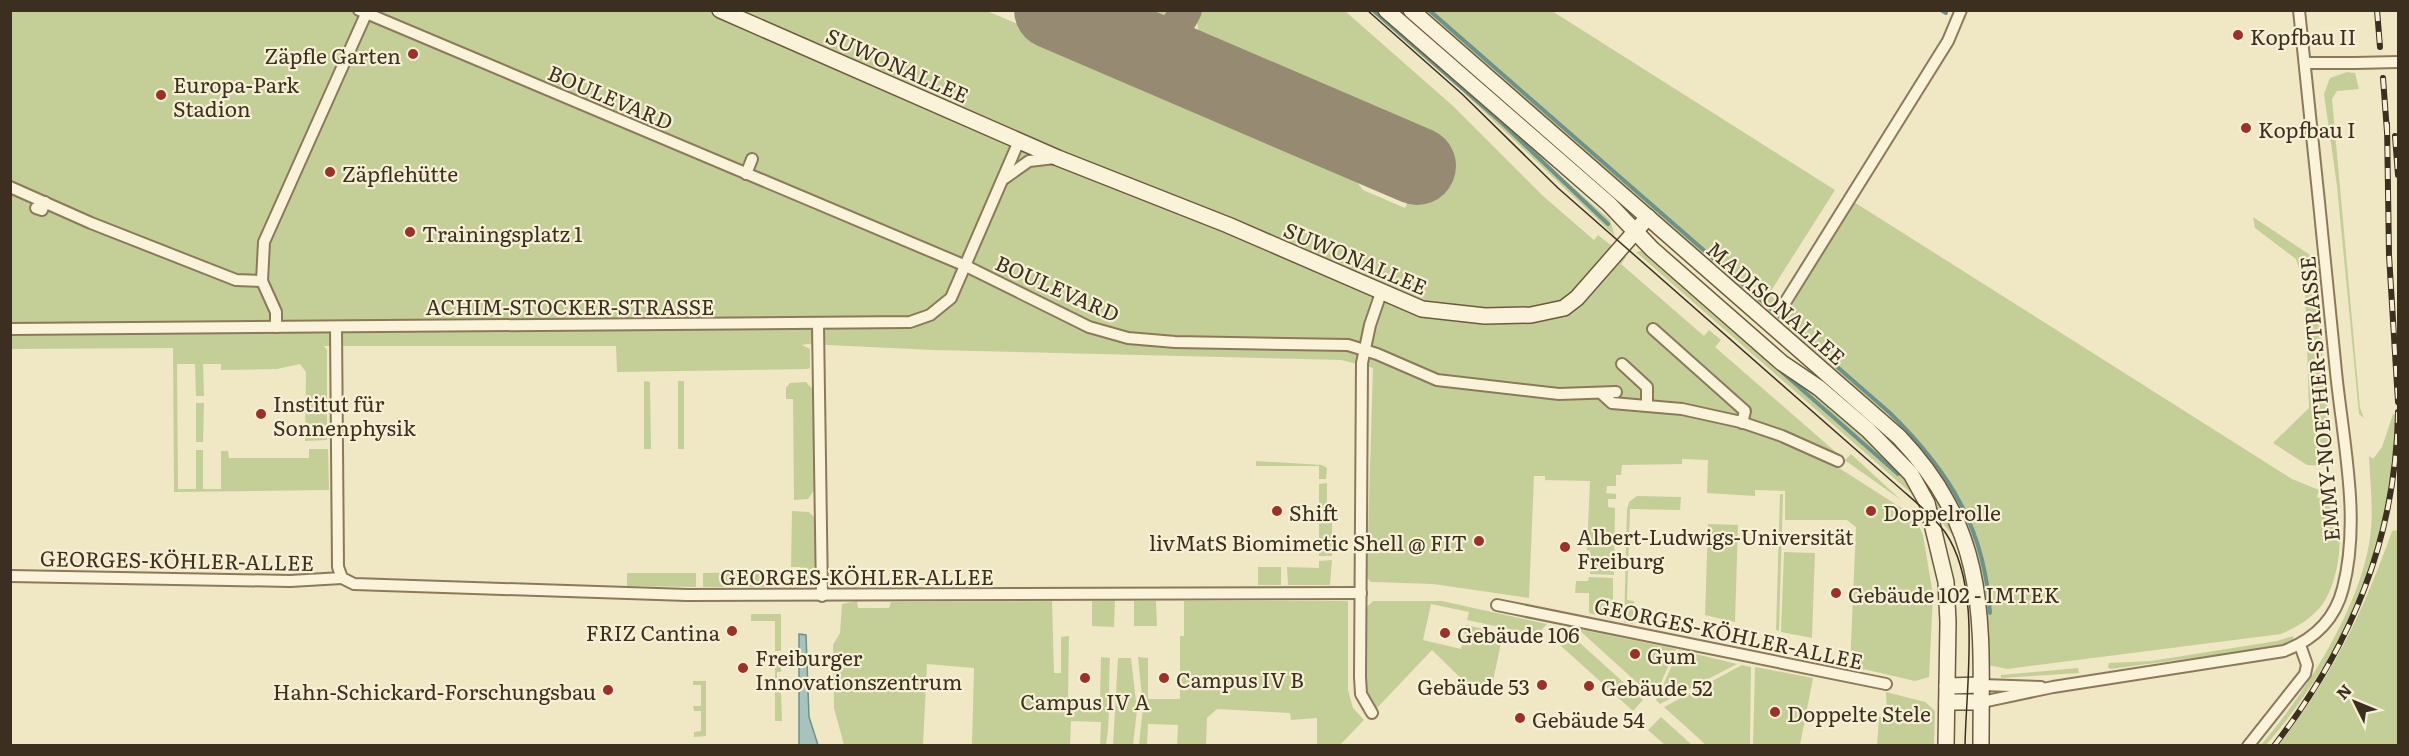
<svg xmlns="http://www.w3.org/2000/svg" width="2409" height="756" viewBox="0 0 2409 756" font-family="Literata,serif">
  <style>
    .green { fill: #c4cf98 }
    .water { fill: #a7c3bd; stroke: #6d928c; stroke-width: 1.5 }
    .lines { fill: none; stroke-linecap: round; stroke-linejoin: round }
    .stream { stroke: #6d928c; stroke-width: 4 }
    .taxiway { stroke: #968b72; stroke-width: 32 }
    .runway { stroke: #968b72; stroke-width: 78 }
    .street-casing { stroke: #8c795a; stroke-width: 14 }
    .secondary-casing { stroke: #6e593d; stroke-width: 18 }
    .street { stroke: #faf3d9; stroke-width: 10 }
    .secondary { stroke: #faf3d9; stroke-width: 15 }
    .tram { stroke: #3c2f1f; stroke-width: 1.5 }
    .rail-casing { stroke: #3c2f1f; stroke-width: 6 }
    .rail { stroke: #f7f0d5; stroke-width: 4; stroke-dasharray: 11; stroke-linecap: butt }
    .street-bridge-casing { stroke: #8c795a; stroke-width: 14; stroke-linecap: butt }
    .street-bridge { stroke: #faf3d9; stroke-width: 10 }
    .poi-dot { fill: #9d3028; stroke: #f7f0d5; stroke-width: 2 }
    .labels { text-anchor: middle; dominant-baseline: central; stroke-width: 4.5; stroke-linejoin: round; paint-order: stroke }
    .poi-label { font-size: 21px; fill: #3c2f1f; stroke: #f7f0d5; text-anchor: start }
    .street-label { font-size: 21px; fill: #3c2f1f; stroke: #f7f0d5 }
  </style>
  <rect width="100%" height="100%" fill="#f0e7c5"/>
  <!-- green -->
  <g class="green">
    <path d="M1195,10L1345,11L1453,106L1543,196L1594,240L1598,235L1626,257L1621,264L1704,336L1709,330L1721,340L1715,347L1845,460L1851,454L1901,500L1846,461L1839,468L1900,507L1918,524L1923,535L1933,595L1929,677L1915,681L1850,666L1856,527L1847,520H1785V491L1755,490V496L1707,493L1708,460L1682,459V464L1622,465L1621,475H1616V486H1607L1606,493L1616,494V499H1608V507L1615,508L1614,575L1590,574V551L1587,550L1590,481L1545,480V476H1534L1529,598L1433,584L1371,582L1367,578V569L1373,368L1341,360L933,350L807,344L802,345L810,349V368L807,369L617,372L616,346H324L327,350V440L305,441L306,372L300,364L277,369L221,370V364H203L204,396H196L195,364H177L178,489H196V450H203V489H221V451H228L229,458H309V449H328L329,490L174,492L173,348L11,349V11H987L1341,162L1363,190L1405,208L1432,142L1211,49L1199,35Z"/>
    <path d="M1123,11H1173C1155,25 1143,19 1123,11Z"/>
    <path d="M1370,11H1377L1514,128L1557,173L1610,220L1615,236L1463,92Z"/>
    <path d="M1397,11H1403L1620,202L1617,203Z"/>
    <path d="M1421,11H1552L1835,190L1769,294L1786,309L1854,202L2292,479L2319,490L2317,497C2352,511 2340,581 2322,605C2311,619 2297,627 2281,634L2007,669L1988,665C1985,575 1977,521 1919,449Z"/>
    <path d="M2347,72L2355,73L2359,89L2337,91L2332,99L2360,408L2364,418L2359,414L2337,186L2324,94L2330,78Z"/>
    <path d="M2253,217L2313,257L2331,444L2329,461L2323,466L2307,465L2273,443L2309,408L2305,287L2296,259L2255,228Z"/>
    <path d="M1658,243L1790,359L1826,383L1902,450L1939,499L1959,543L1939,519L1933,499L1797,368L1656,245Z"/>
    <path d="M1642,251L1881,450L1903,473L1919,500L1636,252Z"/>
    <path d="M644,381L650,382L651,449H644Z"/>
    <rect x="678" y="381" width="6" height="68"/>
    <path d="M806,382L815,392V489L808,499L794,500L793,399H786V388L790,383Z"/>
    <path d="M196,403H204L203,442H196Z"/>
    <path d="M2393,414L2395,415C2394,445 2392,476 2386,506C2370,593 2324,679 2266,745H2261C2307,691 2364,602 2371,530C2373,506 2370,480 2369,456L2373,459L2382,447Z"/>
    <path d="M1256,461L1322,465L1327,468L1326,479H1319V466H1256Z"/>
    <path d="M1327,483V502L1332,509V556H1319V484Z"/>
    <path d="M1780,494H1783L1779,631L1776,630Z"/>
    <path d="M1637,496L1681,497L1680,510L1630,509L1627,600L1634,601L1633,624L1624,622L1627,509L1629,502Z"/>
    <path d="M792,511L809,512L816,519V579L807,587H800V567H791Z"/>
    <path d="M1708,524L1738,525L1735,622L1705,615Z"/>
    <path d="M2398,530V745H2279C2332,676 2363,613 2392,531Z"/>
    <path d="M1784,552L1815,553L1812,638L1781,632Z"/>
    <path d="M1332,560L1330,585H1288L1287,567L1319,568V561Z"/>
    <rect x="1258" y="567" width="23" height="18"/>
    <path d="M771,572V587H703V573Z"/>
    <path d="M627,573H696V587L627,586Z"/>
    <path d="M1589,577L1613,578V620L1589,613V593H1575L1576,581H1588Z"/>
    <path d="M1115,600L1114,627L1092,626V601Z"/>
    <path d="M857,601L858,608H889L891,602L1052,601L1054,673H1061V637L1069,636L1068,698L1100,699L1101,657L1110,658C1108,687 1111,717 1106,745H1100L1101,722L1071,721L1070,745H972L974,668L927,664L923,745H844L834,708L833,645L840,633L842,604Z"/>
    <path d="M1134,601H1156L1157,626H1134Z"/>
    <path d="M1184,601H1348V690L1353,708L1364,720L1340,745H1317V718L1291,720L1290,713L1217,709L1207,718L1206,745H1177L1178,725L1148,724L1147,745H1139L1143,707L1138,657L1148,658V699H1180V636H1184Z"/>
    <path d="M1373,601H1442L1547,624L1537,635L1467,620L1469,612L1431,604L1423,640L1461,649L1466,625L1503,633L1492,686L1481,698L1432,650L1377,708L1367,694L1365,683V609Z"/>
    <path d="M751,614H781V651H775V621H751Z"/>
    <path d="M1578,629L1676,649L1654,698Z"/>
    <path d="M1570,634L1643,700L1633,711L1560,645Z"/>
    <path d="M2293,636L2294,641L2269,648L2110,669L2108,667L2109,663L2151,661L2277,641Z"/>
    <path d="M1679,650L1737,664L1660,704L1656,700Z"/>
    <path d="M1118,658H1131L1137,710L1133,745H1113Z"/>
    <path d="M775,665H781V672H777V692L781,693L782,721H775Z"/>
    <path d="M1742,665L1751,667L1750,745H1706L1664,707Z"/>
    <path d="M1755,667L1813,678L1800,745H1753Z"/>
    <path d="M2078,668L2079,673L2001,678V675Z"/>
    <path d="M693,681H706V736L694,737V732L701,731V711H694L693,706H701V685H693Z"/>
    <path d="M1886,692L1925,702L1935,711L1934,745H1877L1879,717L1887,716Z"/>
    <path d="M1661,717L1692,745H1665L1648,730Z"/>
  </g>
  <!-- water -->
  <path class="water" d="M799,634L806,635L809,717L818,745H799Z"/>
  <g class="lines">
    <!-- stream -->
    <g class="stream">
      <path d="M1373,10L1502,123L1608,224"/>
      <path d="M1429,10L1890,413C1949,471 1985,528 1990,613"/>
      <path d="M1941,10L1946,13"/>
      <path d="M1782,372L1898,474"/>
    </g>
    <!-- taxiway -->
    <path class="taxiway" d="M1136,46C1158,48 1177,29 1186,10"/>
    <!-- runway -->
    <path class="runway" d="M1053,10L1417,166"/>
    <defs>
      <g id="street">
        <path d="M359,10L966,266L1089,327L1128,338L1175,342L1348,345L1377,354L1437,380L1559,394L1616,392"/>
        <path d="M2305,63H2355"/>
        <path d="M746,174L752,159"/>
        <path d="M1005,178L1029,161L1055,158"/>
        <path d="M10,187L91,223L236,280L262,281"/>
        <path d="M36,208L42,210L45,202"/>
        <path d="M1781,309L1948,41L1961,10"/>
        <path d="M818,325L822,596"/>
        <path d="M276,327V312L262,281L264,242L366,14"/>
        <path d="M336,327L338,567L342,578L354,584L687,595L1361,593"/>
        <path d="M10,329L910,322L930,315L951,298L1019,141"/>
        <path d="M1653,329L1745,411L1742,423"/>
        <path d="M1622,364L1647,387V405"/>
        <path d="M1601,393L1612,403L1682,409L1741,422L1782,436L1838,461"/>
        <path d="M10,576L290,581L342,578"/>
        <path d="M1497,605L1886,684"/>
        <path d="M1982,685L2041,687"/>
        <path d="M1982,702L2053,687L2284,651C2313,640 2335,620 2343,588C2361,519 2343,442 2336,372C2324,251 2312,131 2299,10"/>
        <path d="M1372,713L1361,694L1360,677L1362,363L1370,325L1381,293"/>
        <path d="M2248,746L2305,674L2307,665L2300,645"/>
      </g>
      <g id="secondary">
        <path d="M720,10L1058,158L1228,225L1422,309L1485,316L1531,315L1564,308L1577,298L1648,217"/>
        <path d="M1386,10L1609,204L1652,249L1782,363L1819,388L1868,430L1911,474L1927,503L1946,582L1948,622L1946,746"/>
        <path d="M1411,10L1899,437C1991,534 1981,622 1981,746"/>
        <path d="M1947,686L1982,685"/>
        <path d="M1947,702H1982"/>
      </g>
    </defs>
    <!-- street casing -->
    <use href="#street" class="street-casing"/>
    <!-- secondary casing -->
    <use href="#secondary" class="secondary-casing"/>
    <!-- street -->
    <use href="#street" class="street"/>
    <!-- secondary -->
    <use href="#secondary" class="secondary"/>
    <!-- tram -->
    <path class="tram" d="M1367,10L1462,94L1558,188L1902,490C1917,503 1933,516 1945,532C1982,586 1966,682 1965,746"/>
    <defs>
      <g id="rail">
        <path d="M2377,10L2380,47"/>
        <path d="M2383,78L2387,132"/>
        <path d="M2387,124L2389,255L2398,402"/>
        <path d="M2395,136L2398,175"/>
        <path d="M2274,746C2351,646 2396,539 2398,412"/>
      </g>
    </defs>
    <!-- rail casing -->
    <use href="#rail" class="rail-casing"/>
    <!-- rail -->
    <use href="#rail" class="rail"/>
    <defs>
      <path id="street-bridge" d="M2355,63L2398,62"/>
    </defs>
    <!-- street-bridge casing -->
    <use href="#street-bridge" class="street-bridge-casing"/>
    <!-- street-bridge -->
    <use href="#street-bridge" class="street-bridge"/>
  </g>
  <!-- markers -->
  <g class="poi-dot">
    <circle cx="2238" cy="35" r="6"/>
    <circle cx="413" cy="54" r="6"/>
    <circle cx="161" cy="95" r="6"/>
    <circle cx="2246" cy="128" r="6"/>
    <circle cx="330" cy="172" r="6"/>
    <circle cx="410" cy="232" r="6"/>
    <circle cx="261" cy="414" r="6"/>
    <circle cx="1277" cy="511" r="6"/>
    <circle cx="1871" cy="511" r="6"/>
    <circle cx="1479" cy="541" r="6"/>
    <circle cx="1565" cy="547" r="6"/>
    <circle cx="1836" cy="593" r="6"/>
    <circle cx="732" cy="631" r="6"/>
    <circle cx="1445" cy="633" r="6"/>
    <circle cx="1635" cy="654" r="6"/>
    <circle cx="743" cy="668" r="6"/>
    <circle cx="1085" cy="678" r="6"/>
    <circle cx="1164" cy="678" r="6"/>
    <circle cx="1542" cy="685" r="6"/>
    <circle cx="1589" cy="686" r="6"/>
    <circle cx="608" cy="690" r="6"/>
    <circle cx="1775" cy="712" r="6"/>
    <circle cx="1520" cy="718" r="6"/>
  </g>
  <g class="labels">
    <!-- poi labels -->
    <g class="poi-label">
      <text x="2250" y="35">Kopfbau II</text>
      <text x="401" y="54" text-anchor="end">Zäpfle Garten</text>
      <text x="173" y="83">Europa-Park<tspan x="173" dy="24">Stadion</tspan></text>
      <text x="2258" y="128">Kopfbau I</text>
      <text x="342" y="172">Zäpflehütte</text>
      <text x="422" y="232">Trainingsplatz 1</text>
      <text x="273" y="402">Institut für<tspan x="273" dy="24">Sonnenphysik</tspan></text>
      <text x="1289" y="511">Shift</text>
      <text x="1883" y="511">Doppelrolle</text>
      <text x="1577" y="535">Albert-Ludwigs-Universität<tspan x="1577" dy="24">Freiburg</tspan></text>
      <text x="1467" y="541" text-anchor="end">livMatS Biomimetic Shell @ FIT</text>
      <text x="1848" y="593">Gebäude 102 - IMTEK</text>
      <text x="720" y="631" text-anchor="end">FRIZ Cantina</text>
      <text x="1457" y="633">Gebäude 106</text>
      <text x="1647" y="654">Gum</text>
      <text x="755" y="656">Freiburger<tspan x="755" dy="24">Innovationszentrum</tspan></text>
      <text x="1176" y="678">Campus IV B</text>
      <text x="1530" y="685" text-anchor="end">Gebäude 53</text>
      <text x="1601" y="686">Gebäude 52</text>
      <text x="596" y="690" text-anchor="end">Hahn-Schickard-Forschungsbau</text>
      <text x="1085" y="700" text-anchor="middle">Campus IV A</text>
      <text x="1787" y="712">Doppelte Stele</text>
      <text x="1532" y="718">Gebäude 54</text>
    </g>
    <!-- street labels -->
    <g class="street-label">
      <text transform="translate(898 64) rotate(24)">SUWONALLEE</text>
      <text transform="translate(611 96) rotate(23)">BOULEVARD</text>
      <text transform="translate(1356 257) rotate(23)">SUWONALLEE</text>
      <text transform="translate(1058 287) rotate(24)">BOULEVARD</text>
      <text transform="translate(1777 302) rotate(41)">MADISONALLEE</text>
      <text x="570" y="305">ACHIM-STOCKER-STRASSE</text>
      <text transform="translate(2318 399) rotate(-95)">EMMY-NOETHER-STRASSE</text>
      <text transform="translate(177 559) rotate(1)">GEORGES-KÖHLER-ALLEE</text>
      <text x="857" y="575">GEORGES-KÖHLER-ALLEE</text>
      <text transform="translate(1729 632) rotate(12)">GEORGES-KÖHLER-ALLEE</text>
    </g>
  </g>
  <!-- border -->
  <rect width="2409" height="756" fill="none" stroke="#3c2f1f" stroke-width="24"/>
  <!-- north arrow -->
  <g transform="translate(2355 702) rotate(313)" stroke="#f7f0d5" stroke-width="4.5" paint-order="stroke">
  <path d="M0-4.5L10 22L0 15L-10 22Z" fill="#3c2f1f"/>
  <text y="-9" font-size="16" font-weight="bold" text-anchor="middle" fill="#3c2f1f">N</text>
  </g>
</svg>
